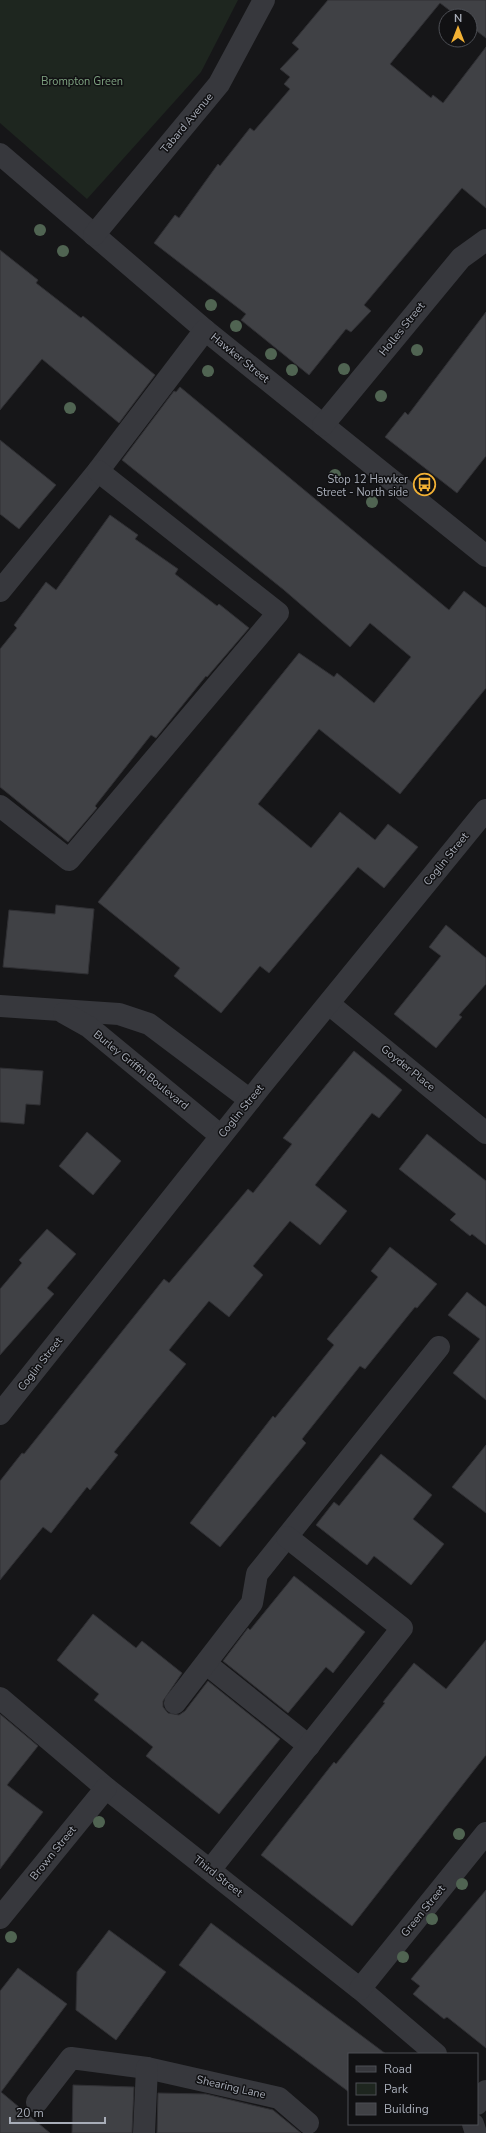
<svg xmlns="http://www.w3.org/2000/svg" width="486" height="2133" viewBox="0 0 486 2133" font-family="'Nunito Sans',sans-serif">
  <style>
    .green { fill: #1e261f }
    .building { fill: #404145; stroke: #303034 }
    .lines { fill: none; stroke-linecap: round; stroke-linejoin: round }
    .minor { stroke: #37383d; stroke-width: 22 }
    .tree { fill: #506452 }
    .labels { text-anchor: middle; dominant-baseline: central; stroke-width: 3; stroke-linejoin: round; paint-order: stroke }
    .park-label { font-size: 11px; fill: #7fa381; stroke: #111113 }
    .street-label { font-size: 11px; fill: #a8adb8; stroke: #111113 }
    .poi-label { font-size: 11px; fill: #a8adb8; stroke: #111113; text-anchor: end }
  </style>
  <rect width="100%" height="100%" fill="#161618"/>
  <!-- green -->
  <path class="green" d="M0,0H238L201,72L87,199L0,123Z"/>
  <!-- building -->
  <g class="building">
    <path d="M328,0H486V38L470,26V16H457L440,3L390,64L431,98L433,95L443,103L486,47V208L462,188L364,305L371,311L351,332L346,329L309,375L241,320L246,314L154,243L175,215L179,218L218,164L220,166L250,128L254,131L290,89L284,84L290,77L280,69L299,49L292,43Z"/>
    <path d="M0,250L38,280L36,283L81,318L83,316L155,375L119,423L42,359L0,410Z"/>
    <path d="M486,312V456L457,493L385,437L405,412L408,415Z"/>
    <path d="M180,387L449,610L464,591L486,608V688L400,794L319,729L258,804L311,848L340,812L375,840L388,824L418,847L384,888L358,867L269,973L260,966L221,1013L174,976L180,968L98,902L299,653L334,677L337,673L374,703L411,657L370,623L350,647L284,590L122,460L174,391L176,392Z"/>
    <path d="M0,440L56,485L19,529L0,514Z"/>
    <path d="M110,515L138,535L135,539L178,569L175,574L217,606L219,604L249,628L207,677L206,676L156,738L151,735L95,806L97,808L68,842L0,787V649L17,628L14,625L46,582L56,590Z"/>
    <path d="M56,905L94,909L88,974L3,967L9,910L55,914Z"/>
    <path d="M446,925L486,958V984L459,1015L462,1017L436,1048L394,1014L441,956L429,947Z"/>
    <path d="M354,1051L402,1090L379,1118L372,1113L315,1185L347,1211L320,1245L290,1221L253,1266L263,1275L229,1317L209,1301L169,1350L186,1364L114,1452L118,1455L90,1490L87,1487L51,1533L43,1527L0,1580V1481L22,1453L24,1454L164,1279L169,1283L248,1189L253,1193L292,1144L283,1138Z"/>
    <path d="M0,1068L43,1071L40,1105L26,1104L24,1124L0,1122Z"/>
    <path d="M87,1132L121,1161L93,1195L59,1166Z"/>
    <path d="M427,1134L486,1181V1245L472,1234L470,1236L450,1220L456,1214L399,1169Z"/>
    <path d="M47,1229L76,1254L47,1288L54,1294L0,1355V1289L22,1263L19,1260Z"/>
    <path d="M390,1247L437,1284L417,1308L415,1307L365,1369L360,1366L302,1439L306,1443L220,1547L190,1523L273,1416L275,1418L334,1345L327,1339L378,1277L371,1271Z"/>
    <path d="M467,1292L486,1307V1400L453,1373L480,1339L448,1315Z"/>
    <path d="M486,1445V1513L452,1487Z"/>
    <path d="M381,1454L432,1495L413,1519L444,1544L411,1585L374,1556L367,1565L316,1525L334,1502L339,1506Z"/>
    <path d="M294,1576L365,1632L333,1673L326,1667L288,1713L223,1661L248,1628L250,1630Z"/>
    <path d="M93,1614L136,1648L142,1641L182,1673L163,1701V1707L168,1713L179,1715L185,1711L208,1681L280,1739L219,1814L146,1756L153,1747L94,1700L99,1694L57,1660Z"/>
    <path d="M486,1640V1755L352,1926L261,1855L334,1762L336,1764L385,1703L383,1702L414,1663L446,1689Z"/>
    <path d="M0,1714L38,1746L7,1785L43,1812L0,1869Z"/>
    <path d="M486,1890V2048L447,2017L444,2019L413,1994L420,1986L411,1979Z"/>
    <path d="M211,1923L386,2054H349V2092L179,1965Z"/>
    <path d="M109,1930L166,1972L116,2040L76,2010L77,1972Z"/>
    <path d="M18,1968L67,2004L1,2092L50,2133H0V1991Z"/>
    <path d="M73,2085L134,2087L132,2133H72Z"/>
    <path d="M158,2093L206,2094L273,2110L301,2133H157Z"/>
  </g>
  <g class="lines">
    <!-- minor -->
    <g class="minor">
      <path d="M0,154L205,330L486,556"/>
      <path d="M94,235L219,84L264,0"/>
      <path d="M323,425L461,258L486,240"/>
      <path d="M0,591L98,471L205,330"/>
      <path d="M0,806L69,860L278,613L98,471"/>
      <path d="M329,1004L486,1133"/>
      <path d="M0,1006L119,1014L149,1024L250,1100"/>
      <path d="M64,1013L89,1027L221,1136"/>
      <path d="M0,1414L261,1086L486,810"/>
      <path d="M214,1670L309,1746"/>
      <path d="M0,1698L106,1788L360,1989L436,2054"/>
      <path d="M175,1703L252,1603L257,1574L439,1347"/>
      <path d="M210,1870L402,1628L287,1537"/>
      <path d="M0,1918L106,1788"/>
      <path d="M360,1989L486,1833"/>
      <path d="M37,2102L71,2058L147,2068L279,2098L308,2123"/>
      <path d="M477,2104L486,2091"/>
      <path d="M473,2124L476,2133"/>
      <path d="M144,2133L147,2068"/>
    </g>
  </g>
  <!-- trees -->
  <g class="tree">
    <circle cx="40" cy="230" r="6"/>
    <circle cx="63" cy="251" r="6"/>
    <circle cx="211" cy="305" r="6"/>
    <circle cx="236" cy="326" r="6"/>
    <circle cx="417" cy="350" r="6"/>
    <circle cx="271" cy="354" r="6"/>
    <circle cx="344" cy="369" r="6"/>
    <circle cx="292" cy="370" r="6"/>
    <circle cx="208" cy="371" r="6"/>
    <circle cx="381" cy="396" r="6"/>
    <circle cx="70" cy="408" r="6"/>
    <circle cx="335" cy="475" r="6"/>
    <circle cx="372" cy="502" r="6"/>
    <circle cx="99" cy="1822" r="6"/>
    <circle cx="459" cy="1834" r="6"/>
    <circle cx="462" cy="1884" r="6"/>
    <circle cx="432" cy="1919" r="6"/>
    <circle cx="11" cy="1937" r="6"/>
    <circle cx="403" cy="1957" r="6"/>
  </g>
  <!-- icons -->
  <defs>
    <symbol id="bus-ring" viewBox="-11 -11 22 22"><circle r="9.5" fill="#111113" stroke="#f2b134" stroke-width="1.5"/><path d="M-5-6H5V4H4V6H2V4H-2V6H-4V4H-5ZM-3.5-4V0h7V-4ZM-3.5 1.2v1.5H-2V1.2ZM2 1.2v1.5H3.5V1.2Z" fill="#f2b134"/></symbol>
  </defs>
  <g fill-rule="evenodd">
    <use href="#bus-ring" x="412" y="472" width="25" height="25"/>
  </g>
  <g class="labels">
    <!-- park labels -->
    <g class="park-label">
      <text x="82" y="81">Brompton Green</text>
    </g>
    <!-- street labels -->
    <g class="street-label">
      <text transform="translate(187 123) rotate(-50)">Tabard Avenue</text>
      <text transform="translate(402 329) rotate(-51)">Holles Street</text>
      <text transform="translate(240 358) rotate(39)">Hawker Street</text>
      <text transform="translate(446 859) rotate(-51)">Coglin Street</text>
      <text transform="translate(408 1068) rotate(39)">Goyder Place</text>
      <text transform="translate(141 1070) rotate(39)">Burley Griffin Boulevard</text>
      <text transform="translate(241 1111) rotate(-51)">Coglin Street</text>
      <text transform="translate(40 1364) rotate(-52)">Coglin Street</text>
      <text transform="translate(53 1853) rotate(-51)">Brown Street</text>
      <text transform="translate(218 1876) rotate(38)">Third Street</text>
      <text transform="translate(423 1911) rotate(-51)">Green Street</text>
      <text transform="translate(231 2087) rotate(13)">Shearing Lane</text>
    </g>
    <!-- poi labels -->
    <g class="poi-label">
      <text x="408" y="479">Stop 12 Hawker<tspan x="408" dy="13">Street - North side</tspan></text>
    </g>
  </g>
  <!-- legend -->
  <rect x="348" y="2053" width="130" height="72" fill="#111113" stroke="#4d4f55"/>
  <rect x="356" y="2066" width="20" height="6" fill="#37383d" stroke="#4d4f55"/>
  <text x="384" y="2073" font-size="12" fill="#a8adb8">Road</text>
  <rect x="356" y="2083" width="20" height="12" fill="#1e261f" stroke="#4d4f55"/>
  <text x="384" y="2093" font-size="12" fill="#a8adb8">Park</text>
  <rect x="356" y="2103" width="20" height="12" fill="#404145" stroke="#4d4f55"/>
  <text x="384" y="2113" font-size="12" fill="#a8adb8">Building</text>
  <!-- north arrow -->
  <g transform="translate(458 28)"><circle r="19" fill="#111113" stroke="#4d4f55"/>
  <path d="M0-3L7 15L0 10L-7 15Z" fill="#f2b134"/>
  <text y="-6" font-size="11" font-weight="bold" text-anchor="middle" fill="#a8adb8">N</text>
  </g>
  <!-- scale -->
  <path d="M10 2117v6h95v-6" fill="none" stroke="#a8adb8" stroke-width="2"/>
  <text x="16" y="2117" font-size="12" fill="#a8adb8" stroke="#111113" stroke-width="3" paint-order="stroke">20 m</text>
</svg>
